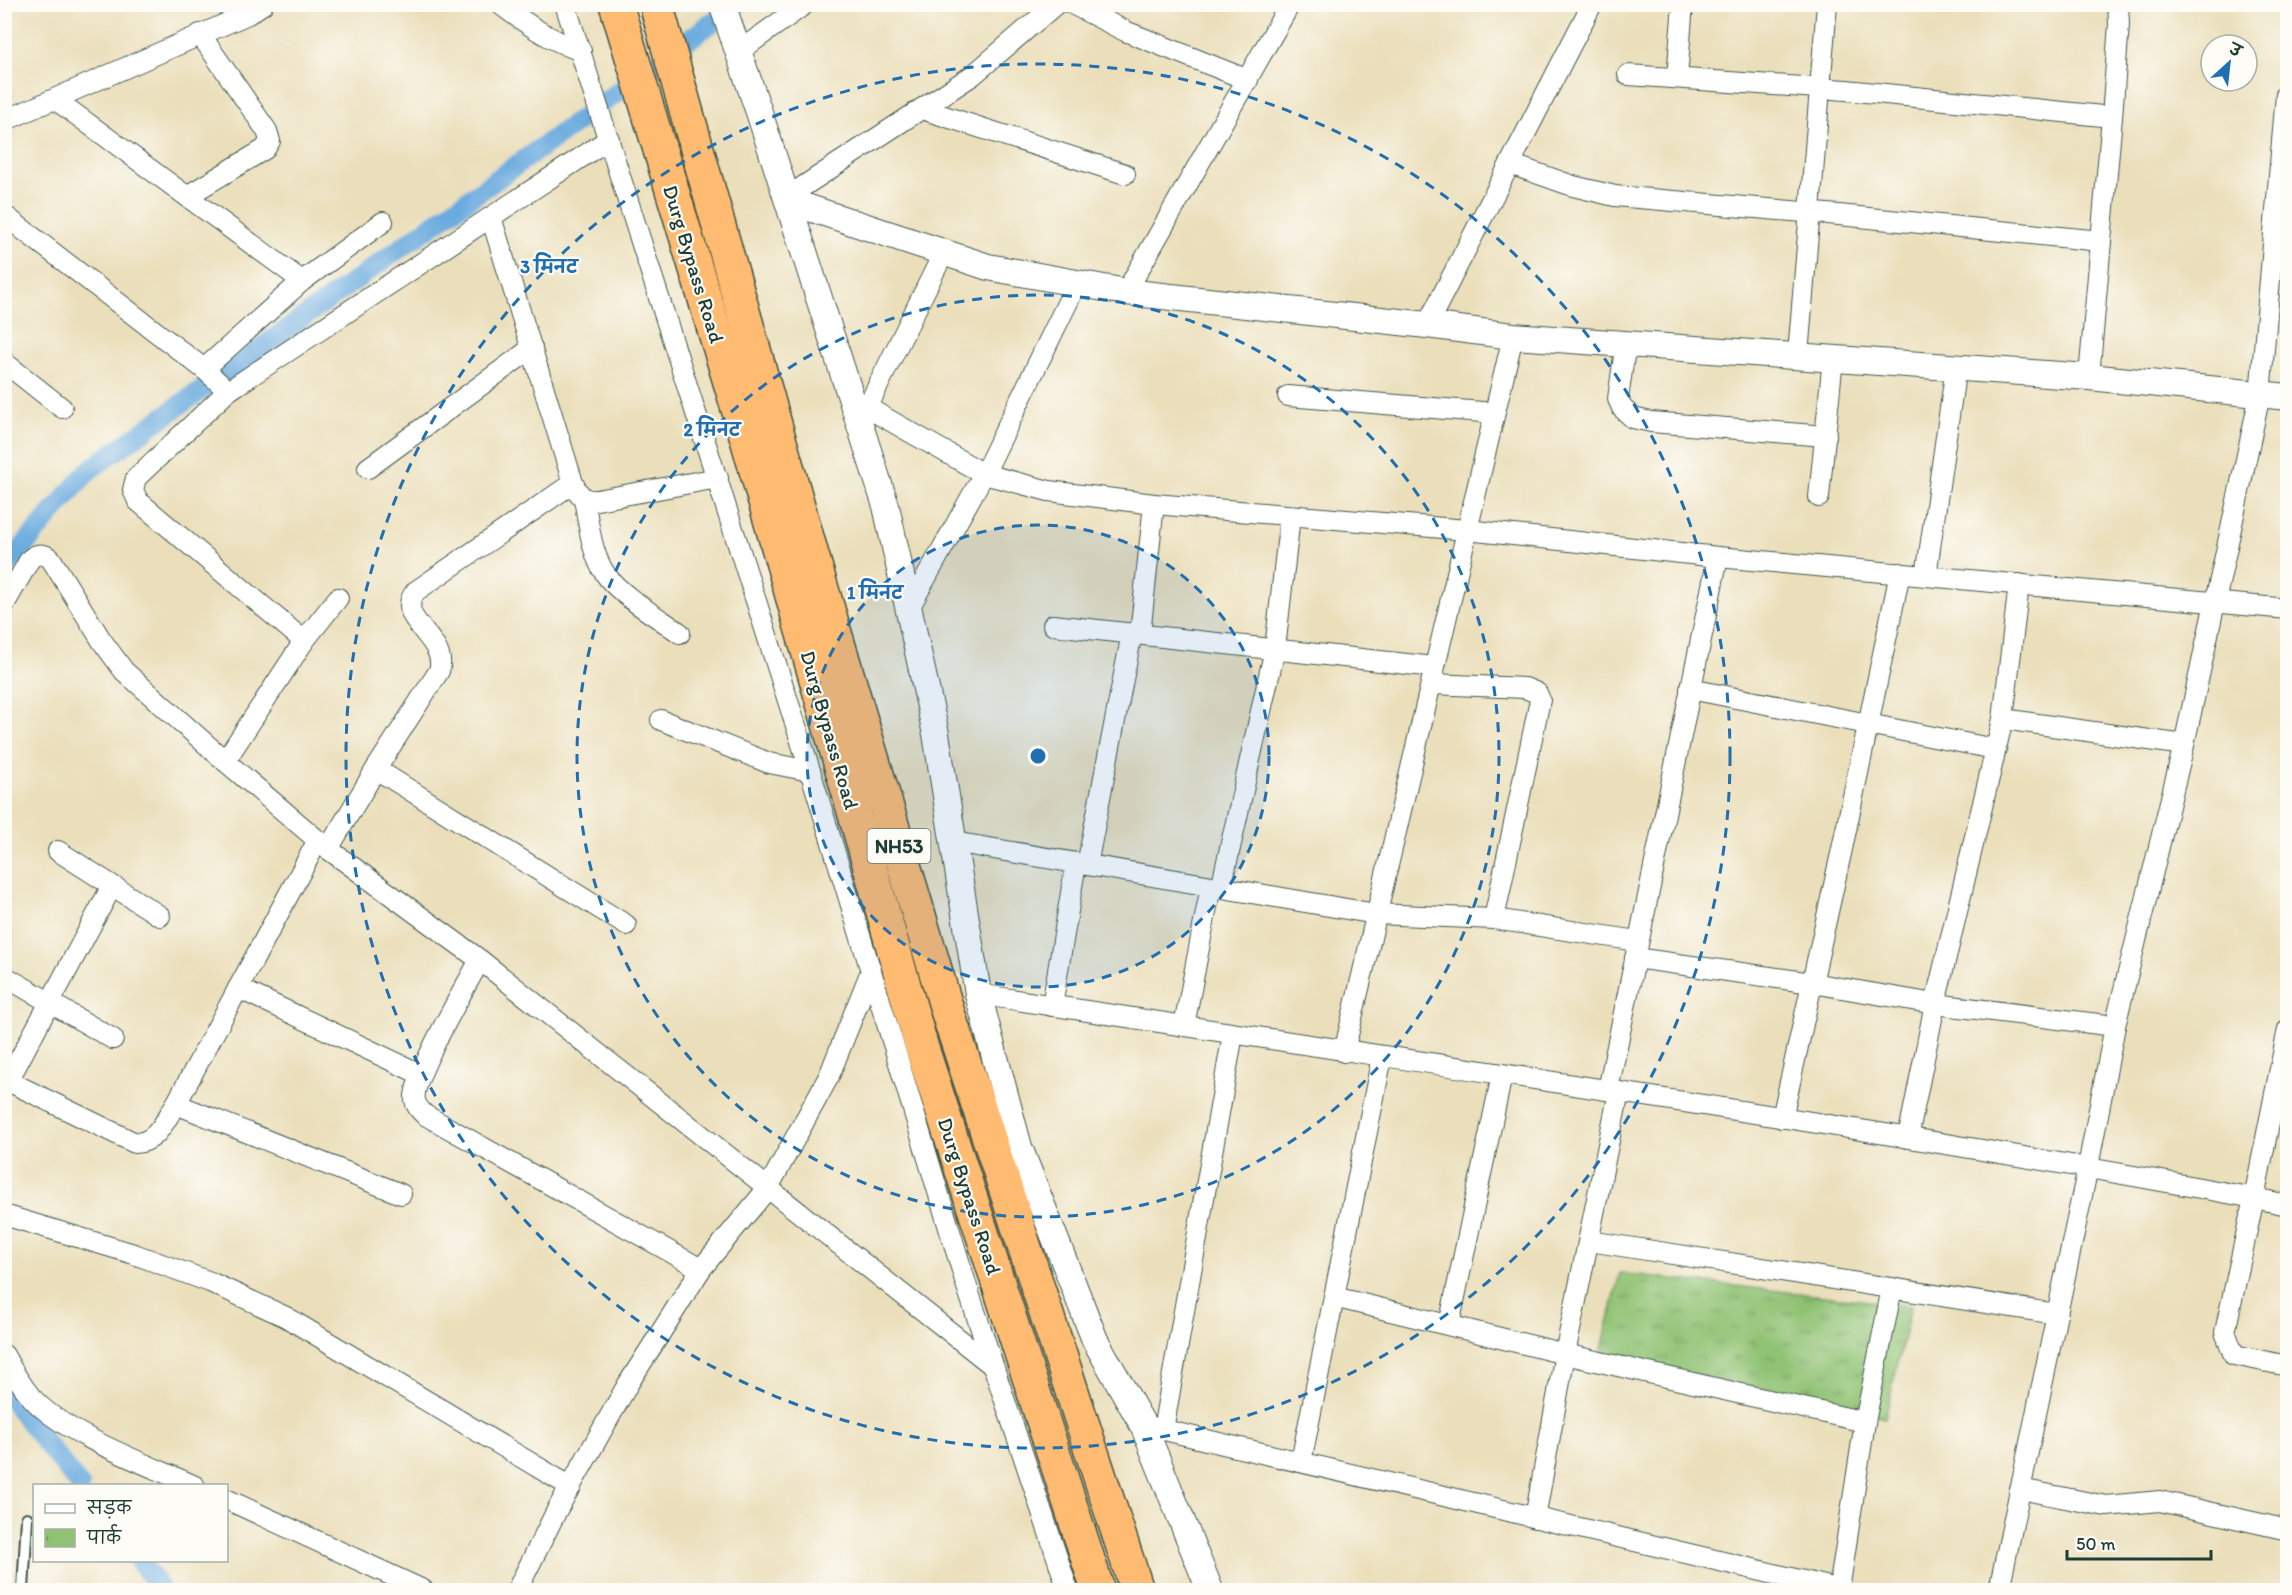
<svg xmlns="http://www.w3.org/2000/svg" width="2292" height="1595" viewBox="0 0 2292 1595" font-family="Itim,'Playpen Sans Deva',sans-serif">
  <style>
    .park { fill: url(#park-tufts); stroke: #588054; stroke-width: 1.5 }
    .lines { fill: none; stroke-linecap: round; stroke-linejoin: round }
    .canal { stroke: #6babdf; stroke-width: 20 }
    .service-casing { stroke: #3e5548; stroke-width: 14 }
    .minor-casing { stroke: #3e5548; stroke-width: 22 }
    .tertiary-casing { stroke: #3e5548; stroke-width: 28 }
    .trunk-casing { stroke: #3e5548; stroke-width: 36 }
    .service { stroke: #fff; stroke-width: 10 }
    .minor { stroke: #fff; stroke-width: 20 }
    .tertiary { stroke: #fff; stroke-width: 26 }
    .trunk { stroke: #febb71; stroke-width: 33 }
    .ring { fill: none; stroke: #1f6fb2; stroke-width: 3; stroke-dasharray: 10 8 }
    .labels { text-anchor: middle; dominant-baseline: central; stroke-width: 4.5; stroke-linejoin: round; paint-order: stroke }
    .shield { fill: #fdfcf7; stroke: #62766e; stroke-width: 1.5 }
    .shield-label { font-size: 20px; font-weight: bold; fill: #1f3d34 }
    .street-label { font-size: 21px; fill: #1f3d34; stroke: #fdfcf7 }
    .centre { fill: #1f6fb2; stroke: #fdfcf7; stroke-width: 3 }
    .ring-label { font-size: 18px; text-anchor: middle; font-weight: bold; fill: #1f6fb2; stroke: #fdfcf7; stroke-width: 4.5; stroke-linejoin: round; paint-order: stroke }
  </style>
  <defs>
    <pattern id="park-tufts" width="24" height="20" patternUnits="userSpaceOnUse" patternTransform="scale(1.5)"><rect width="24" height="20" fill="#90c273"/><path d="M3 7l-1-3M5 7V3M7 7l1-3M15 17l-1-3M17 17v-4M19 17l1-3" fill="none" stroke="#759f5f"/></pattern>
  </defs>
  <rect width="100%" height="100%" fill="#fdfcf7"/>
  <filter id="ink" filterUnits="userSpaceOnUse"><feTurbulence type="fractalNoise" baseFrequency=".0167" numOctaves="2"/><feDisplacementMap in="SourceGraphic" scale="12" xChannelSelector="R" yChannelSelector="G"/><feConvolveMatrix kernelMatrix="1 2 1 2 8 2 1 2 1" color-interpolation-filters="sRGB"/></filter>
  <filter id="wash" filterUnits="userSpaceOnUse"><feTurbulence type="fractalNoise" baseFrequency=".008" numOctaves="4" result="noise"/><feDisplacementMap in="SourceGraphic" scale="24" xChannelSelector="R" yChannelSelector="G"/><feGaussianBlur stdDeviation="1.35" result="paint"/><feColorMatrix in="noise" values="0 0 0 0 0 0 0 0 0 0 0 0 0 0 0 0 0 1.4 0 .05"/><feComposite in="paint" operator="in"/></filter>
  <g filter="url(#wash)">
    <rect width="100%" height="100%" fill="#ebdfbb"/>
    <!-- park -->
    <path class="park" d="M1620,1273L1911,1306L1885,1418L1601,1353Z"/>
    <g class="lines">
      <!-- canal -->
      <g class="canal">
        <path d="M220,377L588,114L737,4"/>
        <path d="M4,569L89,470L208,385"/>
        <path d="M4,1386L19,1409L80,1486"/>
        <path d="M139,1560L161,1590"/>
      </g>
    </g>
  </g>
  <g filter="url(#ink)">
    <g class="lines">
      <defs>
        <path id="service" d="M23,1590L27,1518"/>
        <g id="minor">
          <path d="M500,4C526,24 550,40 581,51"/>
          <path d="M565,4L805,754L967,1287L1068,1590"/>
          <path d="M1072,4L1125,31L1248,80"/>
          <path d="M738,52L805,4"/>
          <path d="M1628,75L1846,90L2112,117"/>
          <path d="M1677,78L1683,4"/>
          <path d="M56,100L302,281"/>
          <path d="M922,109L1125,174"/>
          <path d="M4,121L248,14L263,4"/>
          <path d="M1510,164L1573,186L1615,196L1839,215L2101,241"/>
          <path d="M187,196L265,149L270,141L267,131L200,34"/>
          <path d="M787,197L973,75L1056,4"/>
          <path d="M4,215L204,369L228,391"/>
          <path d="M491,217L573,483C579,495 583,501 597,500L718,478"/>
          <path d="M1126,292L1290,4"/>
          <path d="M1427,325L1592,4"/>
          <path d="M1626,342L1618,399L1622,408L1633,418L1651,422L1826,436"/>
          <path d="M1798,355L1827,4"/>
          <path d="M4,362L62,408"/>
          <path d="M204,369L302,281L383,222"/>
          <path d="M2089,377L2112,117L2119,24L2118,4"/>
          <path d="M1288,396L1494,413"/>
          <path d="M852,399L984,474L1049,491L1154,504L1467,530L1718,557L1608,1090"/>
          <path d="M867,408L944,252"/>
          <path d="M368,468L532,348"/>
          <path d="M1819,497L1833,358"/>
          <path d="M584,499C589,524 591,554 606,575C621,596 659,618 680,633"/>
          <path d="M1718,557L2288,609"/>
          <path d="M1926,576L1956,367"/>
          <path d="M4,605L30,559C37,553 44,553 51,559L102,641L124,671L225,761L328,849L480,960L993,1366"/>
          <path d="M908,610L984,474L1077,283"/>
          <path d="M1053,625L1434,667"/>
          <path d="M1140,634L1154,504"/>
          <path d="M304,641L138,501L133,490L136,478L228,391L609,139"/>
          <path d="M1431,684L1525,688L1537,693L1540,700L1494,919"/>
          <path d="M1690,689L1995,749"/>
          <path d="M2003,719L2184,745"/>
          <path d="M661,720L769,763L810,771"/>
          <path d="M225,761L304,641L338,598"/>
          <path d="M376,769L626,925"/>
          <path d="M953,842L1376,914L1494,919L1638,941"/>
          <path d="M328,849L376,769L439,671C449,638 392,620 416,591L573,483"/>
          <path d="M58,851L160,916"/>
          <path d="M1087,865L1132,633"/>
          <path d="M1221,888L1275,649L1290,516"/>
          <path d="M1635,958L1812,983L1935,1004L2115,1026"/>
          <path d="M480,960C467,984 411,1079 415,1100C416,1107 421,1111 425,1115L701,1269"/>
          <path d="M4,976L113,1039"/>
          <path d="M238,988L420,1074"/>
          <path d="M978,994C1403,1061 1831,1119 2254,1198L2225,1332L2234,1355L2288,1366"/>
          <path d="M1052,1006L1076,863"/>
          <path d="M1184,1026L1211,886"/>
          <path d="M2288,1029L2254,1198L2288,1205"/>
          <path d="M1344,1052L1513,336"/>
          <path d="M4,1079L135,1143C157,1143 165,1120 176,1104L318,840"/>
          <path d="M8,1081L112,886"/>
          <path d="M176,1104L401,1194"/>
          <path d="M1782,1118L1842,849L1900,573"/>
          <path d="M1908,1138L1935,1004L2003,719L2019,584"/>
          <path d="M4,1215L134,1254L210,1282L286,1317L571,1487"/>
          <path d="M1589,1241L2057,1314"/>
          <path d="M1334,1297L1565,1354L1865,1422"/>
          <path d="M1449,1325L1502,1075"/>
          <path d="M4,1355C12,1370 21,1385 32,1398C65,1435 149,1465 195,1486"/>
          <path d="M1143,1425L1842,1590"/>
          <path d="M1163,1430L1233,1034"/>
          <path d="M1301,1462L1382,1057"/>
          <path d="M2020,1489L2106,1506L2160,1501L2288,1530"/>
          <path d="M226,1499L423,1590"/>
          <path d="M1535,1518L1565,1354L1619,1092"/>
          <path d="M517,1590L557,1510L628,1384L701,1269L768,1188L829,1076L871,971"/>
          <path d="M1839,1590L1865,1422L1892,1288"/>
          <path d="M1999,1590L2088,1167L2115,1026L2184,745L2260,395L2286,95"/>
        </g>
        <g id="tertiary">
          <path d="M722,4L760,115L886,506L936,734L978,994L1019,1147L1095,1340L1143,1425L1210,1590"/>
          <path d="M788,201L988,267L1126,292L1427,325L1513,336L2089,377L2288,397"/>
        </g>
        <g id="trunk">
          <path d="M616,4L745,432L922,1048L1098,1590"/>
          <path d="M656,4L816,569L948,1013L1137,1590"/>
        </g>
      </defs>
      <!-- service casing -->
      <use href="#service" class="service-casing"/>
      <!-- minor casing -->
      <use href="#minor" class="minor-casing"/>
      <!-- tertiary casing -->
      <use href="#tertiary" class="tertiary-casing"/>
      <!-- trunk casing -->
      <use href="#trunk" class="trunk-casing"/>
      <!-- service -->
      <use href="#service" class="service"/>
      <!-- minor -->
      <use href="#minor" class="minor"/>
      <!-- tertiary -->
      <use href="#tertiary" class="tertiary"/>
      <!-- trunk -->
      <use href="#trunk" class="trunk"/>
    </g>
  </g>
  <!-- distance rings -->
  <circle cx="1038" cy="756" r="231" fill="#1f6fb2" fill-opacity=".12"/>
  <g class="ring">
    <circle cx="1038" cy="756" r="231"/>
    <circle cx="1038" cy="756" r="461"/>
    <circle cx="1038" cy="756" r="692"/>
  </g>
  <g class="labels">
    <!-- shield labels -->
    <rect class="shield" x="867.5" y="829" width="63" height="34" rx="4.5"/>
    <g class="shield-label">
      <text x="899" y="846">NH53</text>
    </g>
    <!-- street labels -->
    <g class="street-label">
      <text transform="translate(694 264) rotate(73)">Durg Bypass Road</text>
      <text transform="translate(830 730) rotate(74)">Durg Bypass Road</text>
      <text transform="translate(970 1196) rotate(72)">Durg Bypass Road</text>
    </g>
  </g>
  <circle cx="1038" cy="756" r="9" class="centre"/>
  <g class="ring-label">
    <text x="549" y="273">3 मिनट</text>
    <text x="712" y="436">2 मिनट</text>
    <text x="875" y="599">1 मिनट</text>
  </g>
  <!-- margin -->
  <rect width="2292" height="1595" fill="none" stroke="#fdfcf7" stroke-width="24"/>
  <!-- legend -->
  <rect x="33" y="1484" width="195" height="78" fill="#fdfcf7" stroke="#a4b0a9" stroke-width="1.5"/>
  <rect x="45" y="1504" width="30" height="9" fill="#ffffff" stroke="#a4b0a9" stroke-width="1.5"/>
  <text x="87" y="1514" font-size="18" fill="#1f3d34">सड़क</text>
  <rect x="45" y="1529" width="30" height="18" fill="url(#park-tufts)" stroke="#a4b0a9" stroke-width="1.5"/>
  <text x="87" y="1544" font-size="18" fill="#1f3d34">पार्क</text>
  <!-- north arrow -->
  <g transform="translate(2229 63) rotate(27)"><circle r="28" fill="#fdfcf7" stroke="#a4b0a9" stroke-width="1.5"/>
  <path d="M0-4.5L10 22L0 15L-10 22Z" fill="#1f6fb2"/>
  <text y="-9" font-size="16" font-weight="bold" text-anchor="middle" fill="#1f3d34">उ</text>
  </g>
  <!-- scale -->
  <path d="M2067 1550v9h144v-9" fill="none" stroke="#1f3d34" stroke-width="3"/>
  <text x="2076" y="1550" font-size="18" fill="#1f3d34" stroke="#fdfcf7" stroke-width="4.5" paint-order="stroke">50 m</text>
</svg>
